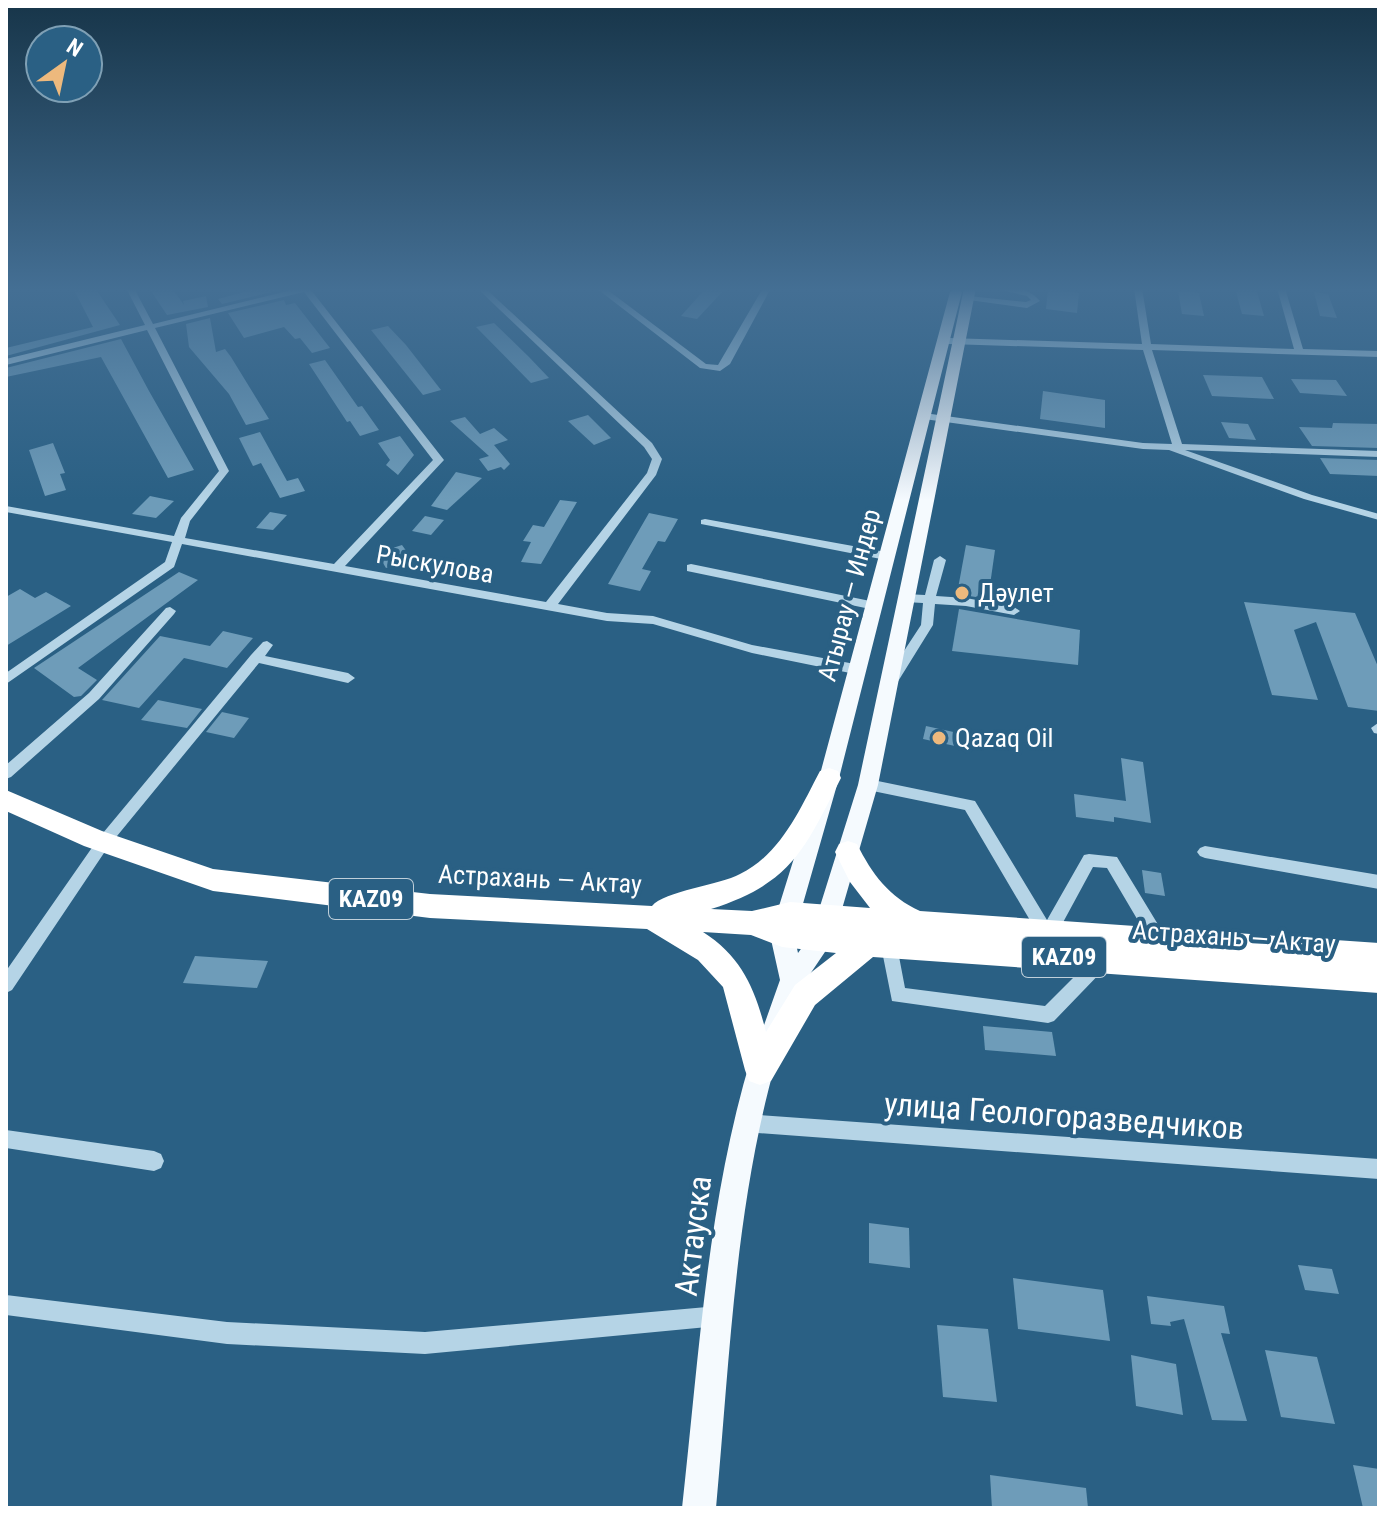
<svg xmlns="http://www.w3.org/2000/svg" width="1385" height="1514" viewBox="0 0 1385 1514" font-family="'Roboto Condensed',sans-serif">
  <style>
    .building { fill: #6e9cb9 }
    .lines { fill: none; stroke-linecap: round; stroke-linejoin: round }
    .minor { fill: #b5d4e6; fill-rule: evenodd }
    .major { fill: #f5fafe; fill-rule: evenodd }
    .highway { fill: #fff; fill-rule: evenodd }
    .poi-dot { fill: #edb97d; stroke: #2a6084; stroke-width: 3 }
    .labels { text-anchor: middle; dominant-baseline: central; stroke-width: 8; stroke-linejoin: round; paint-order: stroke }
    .shield { fill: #2a6084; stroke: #bfcfda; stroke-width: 2 }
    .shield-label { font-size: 24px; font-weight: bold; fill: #fff }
    .street-label { font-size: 26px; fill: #fff; stroke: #2a6084 }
    .poi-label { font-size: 26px; fill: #fff; stroke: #2a6084; text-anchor: start }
    .near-street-label { font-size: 32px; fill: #fff; stroke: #2a6084 }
  </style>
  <rect width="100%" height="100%" fill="#2a6084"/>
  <!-- building -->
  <g class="building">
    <path d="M73,288H95L120,325L6,356V348L93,327Z"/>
    <path d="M149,288H172L184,305L183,301L206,296L208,307L167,315Z"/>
    <path d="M259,288L280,290L222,304L218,299Z"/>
    <path d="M706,288L724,290L697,319L681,316Z"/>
    <path d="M1235,288H1256L1264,316L1242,314Z"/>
    <path d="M1048,289L1079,293L1077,313L1046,309Z"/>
    <path d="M1178,291L1199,293L1204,316L1182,314Z"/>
    <path d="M1314,292L1328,294L1337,318L1320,316Z"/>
    <path d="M284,300L286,305L295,303L330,348L312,353L300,338L295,339L284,327L244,338L228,313Z"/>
    <path d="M210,318L216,352L225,349L231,357L269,419L246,425L229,394L189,347L186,324Z"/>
    <path d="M494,323L529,357L549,378L531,383L476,327Z"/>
    <path d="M388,326L406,345L441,390L423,395L371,330Z"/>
    <path d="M121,339L149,391L194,470L168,478L101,357L6,377V368Z"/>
    <path d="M325,360L358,407L362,406L379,430L360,436L350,421L347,422L309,364Z"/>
    <path d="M1203,375L1262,377L1274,399L1212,396Z"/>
    <path d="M1291,379L1336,380L1347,396L1300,393Z"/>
    <path d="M1043,391L1105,400V428L1040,419Z"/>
    <path d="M588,415L611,438L594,445L568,421Z"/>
    <path d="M465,417L480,434L494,428L508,440L494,445L510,464L504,470L501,467L488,471L479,459L489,456L450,421Z"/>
    <path d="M1221,422L1248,424L1256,440L1229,438Z"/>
    <path d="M1333,423L1379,424V448L1312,446L1299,427L1332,428Z"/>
    <path d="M260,432L287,481L298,478L305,491L280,498L261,463L253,466L239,438Z"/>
    <path d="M400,436L414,455L398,475L386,465L390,460L378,443Z"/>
    <path d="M53,443L65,473L60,474L66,490L45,496L29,450Z"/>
    <path d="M1320,458L1379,460V476L1330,474Z"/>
    <path d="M456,472L482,478L447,510L431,506Z"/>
    <path d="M150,496L174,501L156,518L132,514Z"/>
    <path d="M560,500L577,502L541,564L521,562L531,542L523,541L533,525L544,527Z"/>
    <path d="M270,512L287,515L273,530L256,528Z"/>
    <path d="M649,513L678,519L665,542L658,541L642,569L651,571L640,591L608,584Z"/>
    <path d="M425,516L444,520L431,535L412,531Z"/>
    <path d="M402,545L412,559L386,568L377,553Z"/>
    <path d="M966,545L995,550L988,599L957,594Z"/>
    <path d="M179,572L198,580L78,668L97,680L81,696L74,697L34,668Z"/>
    <path d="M20,589L35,598L46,592L71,606L6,646V597Z"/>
    <path d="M1244,602L1355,613L1379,669V711L1348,707L1316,622L1294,630L1318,700L1272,695Z"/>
    <path d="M959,609L1080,630L1078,665L952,651Z"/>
    <path d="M223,631L253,638L227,668L184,658L139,708L102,700L160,636L210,646Z"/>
    <path d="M158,700L202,709L187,728L141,720Z"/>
    <path d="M222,712L249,718L234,738L206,732Z"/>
    <path d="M926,726L958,733L955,746L923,739Z"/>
    <path d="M1121,758L1143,762L1151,823L1114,817V822L1076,817L1074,794L1126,801Z"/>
    <path d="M1142,870L1161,873L1165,896L1145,893Z"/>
    <path d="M195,956L268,961L257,988L183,983Z"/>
    <path d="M983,1026L1052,1032L1056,1056L985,1050Z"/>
    <path d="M869,1223L909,1228L910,1268L869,1263Z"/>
    <path d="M1298,1265L1332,1269L1339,1294L1305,1290Z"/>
    <path d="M1013,1278L1103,1290L1110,1341L1018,1329Z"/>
    <path d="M1147,1296L1224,1306L1230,1334L1221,1333L1247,1421L1212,1420L1184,1319L1170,1322L1171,1326L1151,1324Z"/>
    <path d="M937,1325L988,1329L997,1402L943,1397Z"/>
    <path d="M1265,1350L1317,1357L1335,1424L1281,1417Z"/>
    <path d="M1131,1355L1176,1364L1183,1415L1136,1406Z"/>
    <path d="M1353,1465L1379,1469V1508H1363Z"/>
    <path d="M990,1475L1086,1488L1088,1508H992Z"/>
  </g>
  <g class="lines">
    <!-- minor -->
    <g class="minor">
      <path d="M126,288H134L153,324L300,288H313L311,290L444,460L345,566L546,602L647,473L652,459L644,447L477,288H485L652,443L662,459L656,475L558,604L607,613L653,616L752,645L855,664L861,669L855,674L752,653L653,624L607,621L182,544L174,567L6,684V673L165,562L172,542L6,512V506L174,536L181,518L219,471L147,330L6,365V359L145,325ZM304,292L433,460L334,564L185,538L190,521L229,471L155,328Z"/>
      <path d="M596,288H605L706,364L718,365L763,288H771L730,364L720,371L700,368Z"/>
      <path d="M993,288C1010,287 1029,287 1040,301L1027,308L969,300L965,298L969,296L1026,302L1031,300L1027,296Z"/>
      <path d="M1134,288H1142L1151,344L1294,349L1277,288H1285L1303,349L1379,351V357L1152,350L1182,444L1379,451V457L1185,450L1312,495L1379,514V520L1304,499L1169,450L1143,449L924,419L919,416L924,413L1143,443L1172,444L1143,350L949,344L945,341L949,338L1142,344Z"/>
      <path d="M705,519L886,552L892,556L886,560L701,524V520Z"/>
      <path d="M940,556L946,560L936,596L966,598L1014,607L1020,611L1014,615L966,606L935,604L933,625L897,683H887L885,680L921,625L923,603L905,602L899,598L905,594L925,595L934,560Z"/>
      <path d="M691,564L875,602L881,606L875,610L687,571V565Z"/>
      <path d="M170,607L176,611L174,614L99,699L11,777L6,779V765L89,693L166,608Z"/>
      <path d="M267,641L273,645L265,656L348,673L355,678L348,683L259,663L108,847L12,990L6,993V971L98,839L251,655L263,642Z"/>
      <path d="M1378,723H1379V734L1374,733L1371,728Z"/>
      <path d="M868,779L975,801L1047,920L1084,855L1089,854L1117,857L1165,936L1167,941L1165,946L1159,948L1153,946L1107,868L1093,867L1054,939L1048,941L1041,939L965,810L863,789L861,785L863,781Z"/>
      <path d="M1205,846L1379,875V889L1205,858L1200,856L1197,852L1200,848Z"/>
      <path d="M889,939L895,941L897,946L905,988L1045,1006L1096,955L1102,953L1108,955L1110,960L1108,965L1054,1021L1048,1023L892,1001L881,946L883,941Z"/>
      <path d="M745,1114L1379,1159V1179L745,1132L738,1130L736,1123L738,1116Z"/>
      <path d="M6,1130L154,1151L161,1154L164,1161L161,1168L154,1171L6,1148Z"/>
      <path d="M6,1295L227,1322L425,1332L718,1306L725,1309L728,1316L725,1323L718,1326L425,1354L227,1344L6,1315Z"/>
    </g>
    <!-- major -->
    <g class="major">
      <path d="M956,288L962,292L839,778L794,935L798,953L811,935L858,785L964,288H976L878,785L833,940L802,986L784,1036L775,1040L766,1036L763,1028L780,980L770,935L819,778L950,292Z"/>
      <path d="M764,1046L773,1049L777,1058C735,1204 730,1357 716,1508H682C699,1357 707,1204 751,1058L755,1049Z"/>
    </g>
    <!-- highway -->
    <path class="highway" d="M829,768L838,771L841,778C804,850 792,883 711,909L752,911L790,902L870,908L850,882L835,852L839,844L848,841L857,844C872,874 889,897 920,911L1379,943V993L873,957L815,1005L771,1081L760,1085L749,1081L745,1070L723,987L698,960L647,929L430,918L213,891L84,846L6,811V790L102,831L213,869L430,894L652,906C664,891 720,885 740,874C781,854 800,809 820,771ZM703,932L751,935L782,947L836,953L795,985L766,1032C755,989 742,957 703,932Z"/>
  </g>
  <!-- sky -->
  <linearGradient id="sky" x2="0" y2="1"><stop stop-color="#173549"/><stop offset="0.58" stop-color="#446f94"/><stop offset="1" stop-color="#446f94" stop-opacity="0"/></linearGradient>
  <rect width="1385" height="500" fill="url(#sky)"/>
  <!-- markers -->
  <g class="poi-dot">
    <circle cx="962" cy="593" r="8"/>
    <circle cx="939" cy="738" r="8"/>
  </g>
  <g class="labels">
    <!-- shield labels -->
    <g class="shield">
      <rect x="329" y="879" width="84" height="40" rx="6"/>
      <rect x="1022" y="937" width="84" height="40" rx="6"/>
    </g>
    <g class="shield-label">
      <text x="371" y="899">KAZ09</text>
      <text x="1064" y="957">KAZ09</text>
    </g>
    <!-- street labels -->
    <g class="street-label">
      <text transform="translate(435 564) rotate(10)">Рыскулова</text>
      <text transform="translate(849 595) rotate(-75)">Атырау — Индер</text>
      <text transform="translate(540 879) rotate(3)">Астрахань — Актау</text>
      <text transform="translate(1234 937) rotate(4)">Астрахань — Актау</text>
    </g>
    <!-- poi labels -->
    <g class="poi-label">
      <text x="978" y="593">Дәулет</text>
      <text x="955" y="738">Qazaq Oil</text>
    </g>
    <!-- near-street labels -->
    <g class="near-street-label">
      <text transform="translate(1064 1116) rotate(4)">улица Геологоразведчиков</text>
      <text transform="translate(693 1236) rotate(-83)">Актауска</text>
    </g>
  </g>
  <!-- border -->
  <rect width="1385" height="1514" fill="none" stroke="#ffffff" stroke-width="16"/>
  <!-- north arrow -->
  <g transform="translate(64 64) rotate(33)"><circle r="38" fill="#2a6084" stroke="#7fa0b5" stroke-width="2"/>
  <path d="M0-6L14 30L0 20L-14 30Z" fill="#edb97d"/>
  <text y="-12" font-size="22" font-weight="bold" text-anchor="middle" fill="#ffffff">N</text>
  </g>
</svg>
